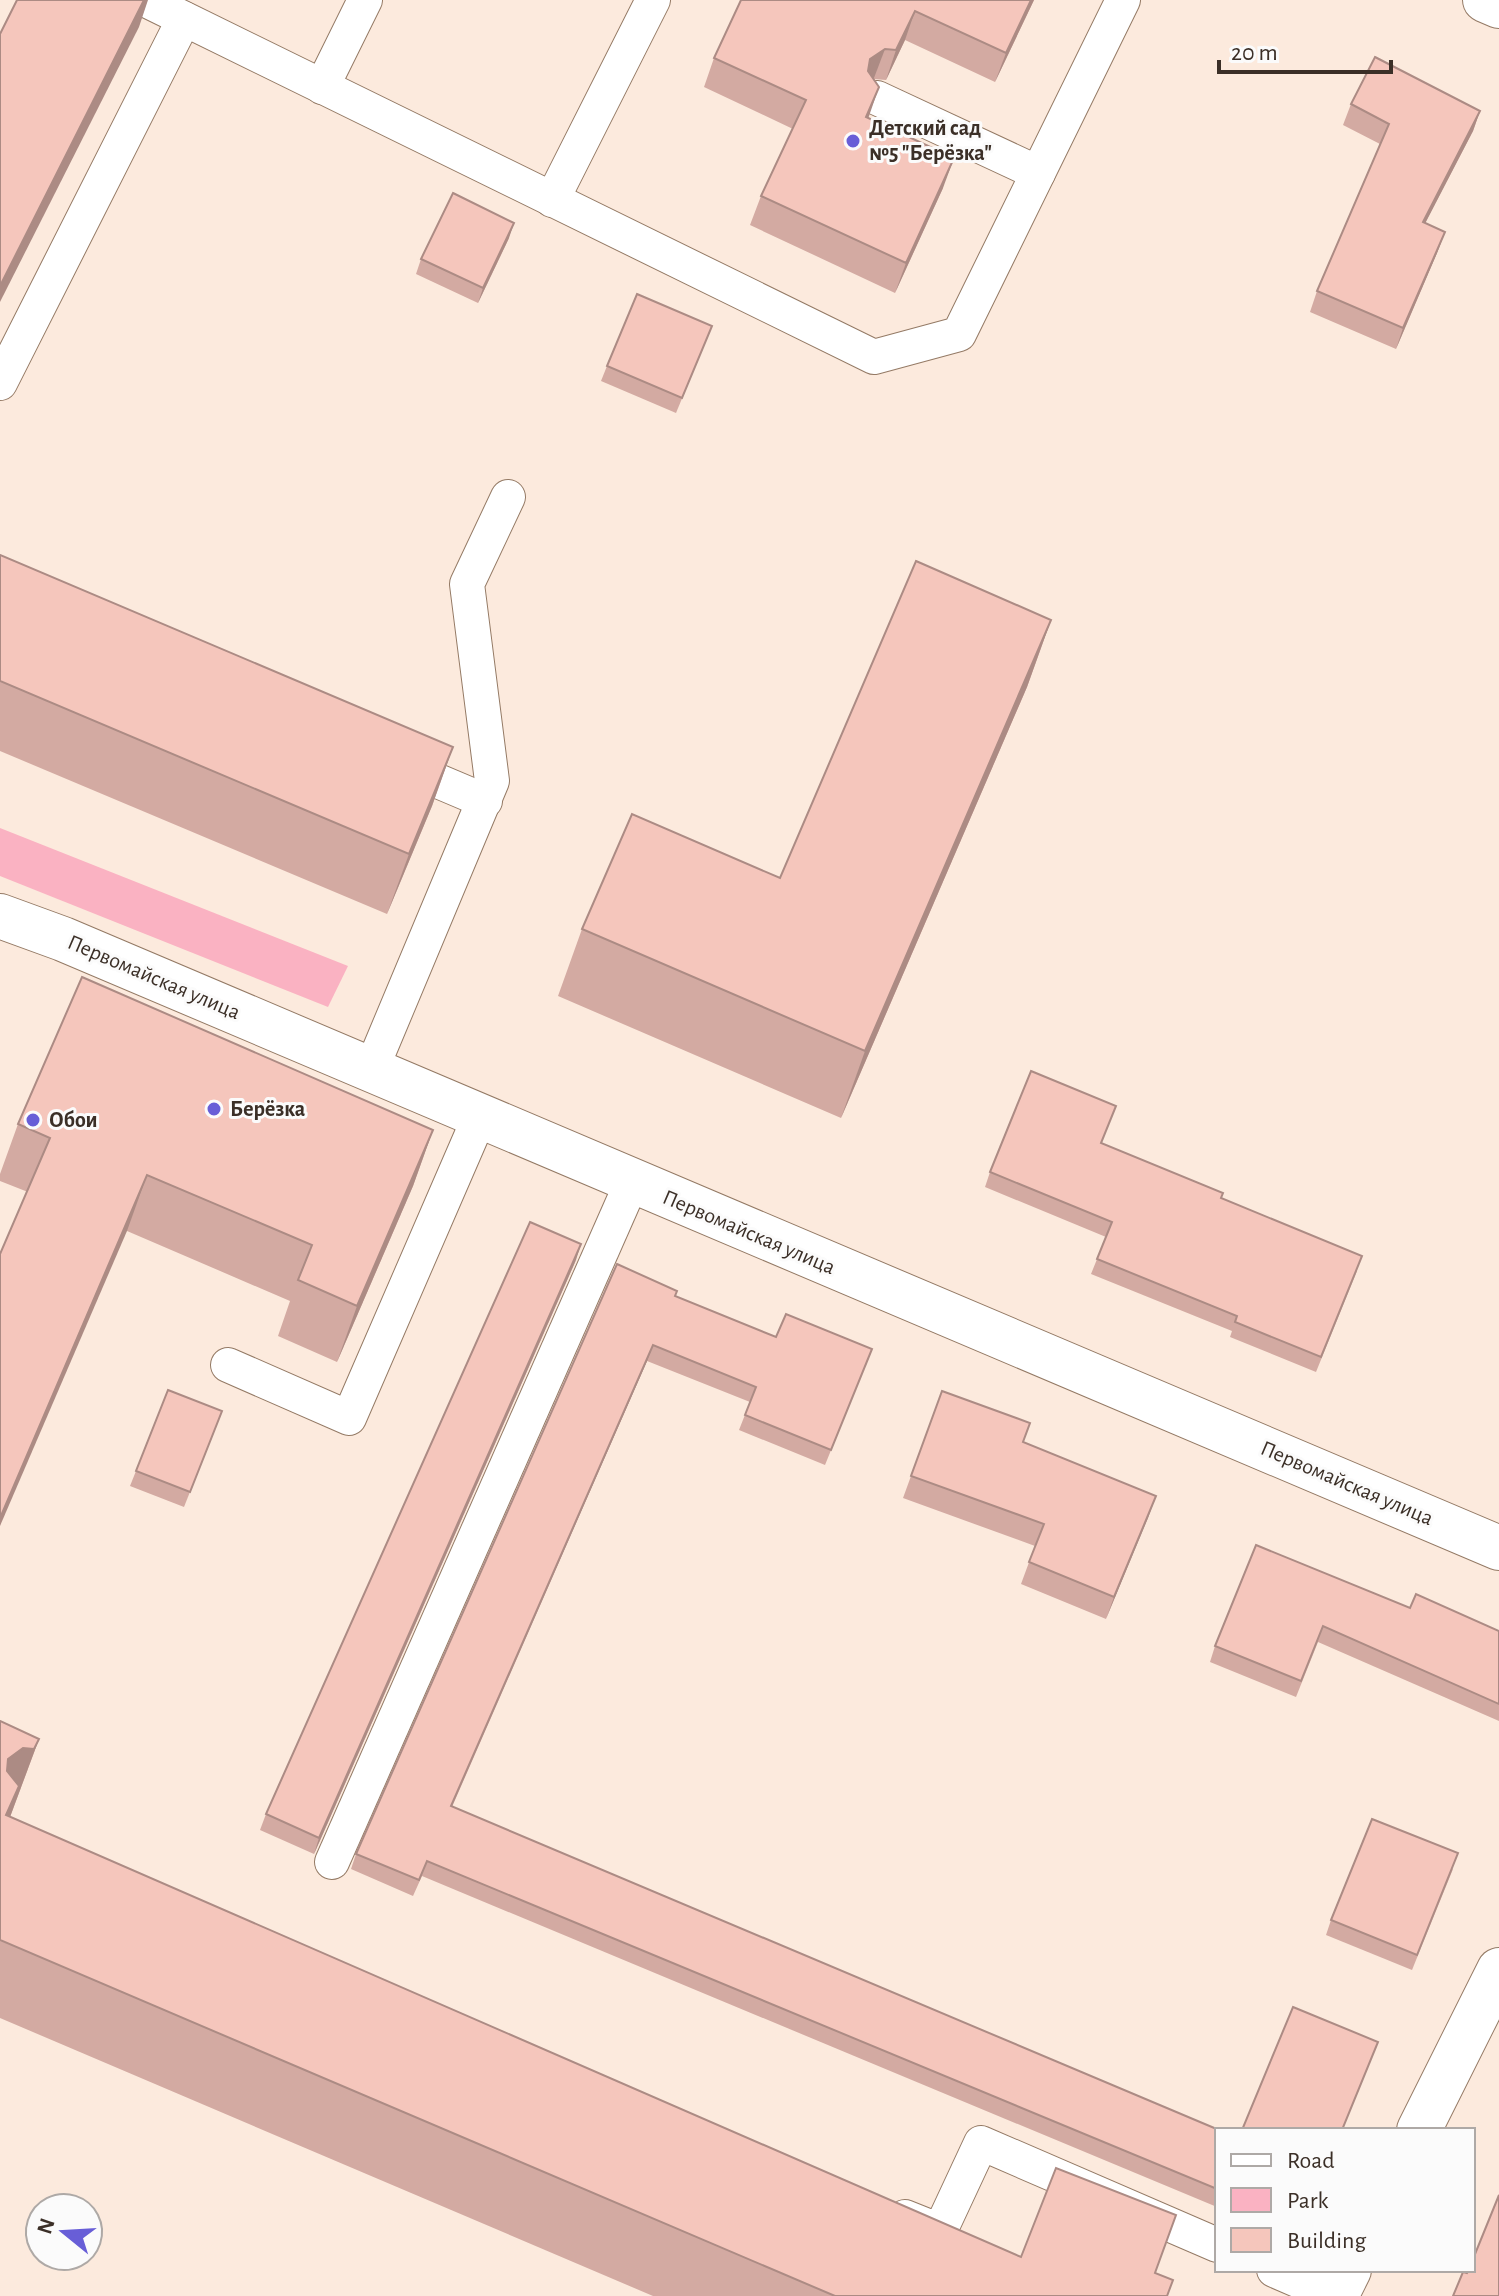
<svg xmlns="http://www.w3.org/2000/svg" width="1499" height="2296" viewBox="0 0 1499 2296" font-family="'Alegreya Sans',sans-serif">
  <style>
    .green { fill: #fab2c2 }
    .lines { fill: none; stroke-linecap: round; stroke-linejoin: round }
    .service-casing { stroke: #947a65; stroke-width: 36 }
    .minor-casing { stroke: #947a65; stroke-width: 46 }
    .service { stroke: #fff; stroke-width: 34 }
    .minor { stroke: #fff; stroke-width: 44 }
    .wall { fill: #d3aaa2 }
    .shaded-wall { fill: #ac8b84 }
    .building { fill: #f5c6bc; stroke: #ac8b84; stroke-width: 2 }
    .poi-dot { fill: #685ed7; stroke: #fbfbfb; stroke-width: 3 }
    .labels { text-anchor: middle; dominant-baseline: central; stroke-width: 6; stroke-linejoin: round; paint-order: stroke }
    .poi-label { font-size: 22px; font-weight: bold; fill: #3b2f27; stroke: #fbfbfb; text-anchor: start }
    .street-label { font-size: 22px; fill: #3b2f27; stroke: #fbfbfb }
  </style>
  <rect width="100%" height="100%" fill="#fceadd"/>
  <!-- green -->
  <path class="green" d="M0,828L348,966L328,1007L0,876Z"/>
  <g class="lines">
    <defs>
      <g id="service">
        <path d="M146,0L874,357L959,334L1123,0"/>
        <path d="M322,87L365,0"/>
        <path d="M877,98L1038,173"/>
        <path d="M552,200L653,0"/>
        <path d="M0,383L184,19"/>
        <path d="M400,765L485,801"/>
        <path d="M371,1070L492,781L467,584L508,497"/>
        <path d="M228,1365L349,1418L480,1116"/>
        <path d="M332,1862L632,1182"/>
        <path d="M905,2217L940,2231L981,2143L1217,2245"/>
        <path d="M1274,2270L1334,2296"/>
      </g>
      <g id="minor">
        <path d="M1485,0L1499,6"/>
        <path d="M0,916L63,939L1499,1548"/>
        <path d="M1419,2130L1499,1970"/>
        <path d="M1336,2296L1349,2270"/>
      </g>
    </defs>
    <!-- service casing -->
    <use href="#service" class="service-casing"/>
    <!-- minor casing -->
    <use href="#minor" class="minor-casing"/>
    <!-- service -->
    <use href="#service" class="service"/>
    <!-- minor -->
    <use href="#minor" class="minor"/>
  </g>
  <!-- wall -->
  <g class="wall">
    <path d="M741,0H1034L995,82L905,40L886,80L874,79L868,118L943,188L895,293L750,225L761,196L793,129L704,87L714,58Z"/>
    <path d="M1351,104L1480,111L1473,131L1425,223L1445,232L1437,253L1396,349L1310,312L1317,291L1380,144L1343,125Z"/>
    <path d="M509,238L478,303L416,274L421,259Z"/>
    <path d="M712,326L676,413L601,381L607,366Z"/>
    <path d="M0,555L453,747L432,806L387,914L0,751Z"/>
    <path d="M1051,620L1027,687L841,1118L558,996L582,929L780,878Z"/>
    <path d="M18,1124L433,1130L413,1186L337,1362L278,1336L290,1301L127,1231L0,1181V1174Z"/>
    <path d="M1102,1143L1221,1198L1357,1271L1316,1372L1230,1337L1232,1331L1091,1274L1106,1237L985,1187L990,1172Z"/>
    <path d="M576,1260L314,1854L260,1830L266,1814Z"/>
    <path d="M675,1296L776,1337L866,1364L825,1465L739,1430L750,1402L647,1361L452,1807L1217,2130V2207L422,1876L413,1896L351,1869L356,1854Z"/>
    <path d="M942,1391L1023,1442L1156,1496L1106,1619L1021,1584L1035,1546L903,1498Z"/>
    <path d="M216,1426L184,1507L130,1486L136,1471Z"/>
    <path d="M1410,1608L1499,1631V1721L1318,1642L1296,1697L1210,1662L1215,1646Z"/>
    <path d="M0,1721L39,1739L10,1817L1021,2257L1155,2273L1167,2296H653L0,2018Z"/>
    <path d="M1453,1869L1412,1970L1326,1935L1331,1920Z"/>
  </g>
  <!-- shaded-wall -->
  <g class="shaded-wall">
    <path d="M144,0H148L139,27L0,302V286Z"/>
    <path d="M1031,0H1034L995,82L1006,53Z"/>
    <path d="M915,11L905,40L886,80L896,50Z"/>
    <path d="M885,49L874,78L859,89L870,59Z"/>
    <path d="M879,87L869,116L855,147L866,117Z"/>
    <path d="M1480,111L1473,131L1415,243L1423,222Z"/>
    <path d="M954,158L943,188L895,293L906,263Z"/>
    <path d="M514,223L509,238L478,303L483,288Z"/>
    <path d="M1445,232L1437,253L1396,349L1403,328Z"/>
    <path d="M1051,620L1027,687L841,1118L865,1051Z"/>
    <path d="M453,747L432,806L387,914L409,854Z"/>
    <path d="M433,1130L413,1186L337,1362L357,1306Z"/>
    <path d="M147,1175L127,1231L0,1526V1518Z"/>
    <path d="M581,1244L576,1260L314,1854L319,1838Z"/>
    <path d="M653,1345L647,1361L445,1821L451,1806Z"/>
    <path d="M1156,1496L1148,1518L1106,1619L1114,1597Z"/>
    <path d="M39,1739L10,1817L0,1816L8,1759L23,1748Z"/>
  </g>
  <!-- building -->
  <g class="building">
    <path d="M17,0H144L0,286V34Z"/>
    <path d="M741,0H1031L1006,53L915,11L896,50L885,49L870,59L868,71L879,87L866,117L954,158L906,263L761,196L806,100L714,58Z"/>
    <path d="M1375,57L1480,111L1423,222L1445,232L1403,328L1317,291L1389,124L1351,104Z"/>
    <path d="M453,193L514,223L483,288L421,259Z"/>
    <path d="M637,294L712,326L682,398L607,366Z"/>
    <path d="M0,555L453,747L409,854L0,681Z"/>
    <path d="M916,561L1051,620L865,1051L582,929L632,814L780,878Z"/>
    <path d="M82,977L433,1130L357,1306L298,1280L312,1245L147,1175L0,1518V1254L50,1138L18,1124Z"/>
    <path d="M1031,1071L1116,1106L1101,1143L1223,1193L1221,1198L1362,1256L1321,1357L1235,1322L1237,1316L1097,1259L1112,1222L990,1172Z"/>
    <path d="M530,1222L581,1244L319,1838L266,1814Z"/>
    <path d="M617,1264L677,1291L675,1296L776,1337L786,1314L872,1349L831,1450L745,1415L756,1387L653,1345L451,1806L1219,2130H1217V2189L427,1861L419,1880L356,1854Z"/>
    <path d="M168,1390L222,1411L190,1492L136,1471Z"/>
    <path d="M942,1391L1030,1423L1023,1442L1156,1496L1114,1597L1029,1562L1044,1524L911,1476Z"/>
    <path d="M1256,1545L1410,1608L1416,1594L1499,1631V1704L1323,1626L1301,1681L1215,1646Z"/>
    <path d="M0,1721L39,1739L34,1749L23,1748L8,1759L7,1771L19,1786L6,1815L1021,2257L1056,2168L1176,2215L1155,2273L1173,2280L1167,2296H835L0,1940Z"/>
    <path d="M1372,1819L1458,1853L1417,1955L1331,1920Z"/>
    <path d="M1293,2007L1378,2042L1342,2130H1242Z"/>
    <path d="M1499,2195V2296H1453L1463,2272L1467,2273L1469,2270H1473V2259Z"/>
  </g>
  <!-- markers -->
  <g class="poi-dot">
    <circle cx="853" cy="141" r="8"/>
    <circle cx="214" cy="1109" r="8"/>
    <circle cx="33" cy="1120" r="8"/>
  </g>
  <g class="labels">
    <!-- poi labels -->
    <g class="poi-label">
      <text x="869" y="128">Детский сад<tspan x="869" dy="25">№5 "Берёзка"</tspan></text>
      <text x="230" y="1109">Берёзка</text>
      <text x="49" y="1120">Обои</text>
    </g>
    <!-- street labels -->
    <g class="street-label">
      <text transform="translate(154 977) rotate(23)">Первомайская улица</text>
      <text transform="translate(749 1232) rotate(23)">Первомайская улица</text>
      <text transform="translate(1347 1483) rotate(23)">Первомайская улица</text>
    </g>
  </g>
  <!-- legend -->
  <rect x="1215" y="2128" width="260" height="144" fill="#fbfbfb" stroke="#aea9a6" stroke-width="2"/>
  <rect x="1231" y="2154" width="40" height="12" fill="#ffffff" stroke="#aea9a6" stroke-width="2"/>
  <text x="1287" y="2168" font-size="24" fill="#3b2f27">Road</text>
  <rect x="1231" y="2188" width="40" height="24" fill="#fab2c2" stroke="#aea9a6" stroke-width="2"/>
  <text x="1287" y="2208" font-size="24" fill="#3b2f27">Park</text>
  <rect x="1231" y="2228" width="40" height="24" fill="#f5c6bc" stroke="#aea9a6" stroke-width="2"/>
  <text x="1287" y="2248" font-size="24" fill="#3b2f27">Building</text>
  <!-- north arrow -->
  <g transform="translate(64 2232) rotate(288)"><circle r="38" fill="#fbfbfb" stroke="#aea9a6" stroke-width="2"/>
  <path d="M0-6L14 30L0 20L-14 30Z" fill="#685ed7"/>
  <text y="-12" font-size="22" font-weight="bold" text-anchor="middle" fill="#3b2f27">N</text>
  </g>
  <!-- scale -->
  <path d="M1219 60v12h172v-12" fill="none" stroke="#3b2f27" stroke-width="4"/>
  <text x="1231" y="60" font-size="24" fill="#3b2f27" stroke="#fbfbfb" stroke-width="6" paint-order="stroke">20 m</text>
</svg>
